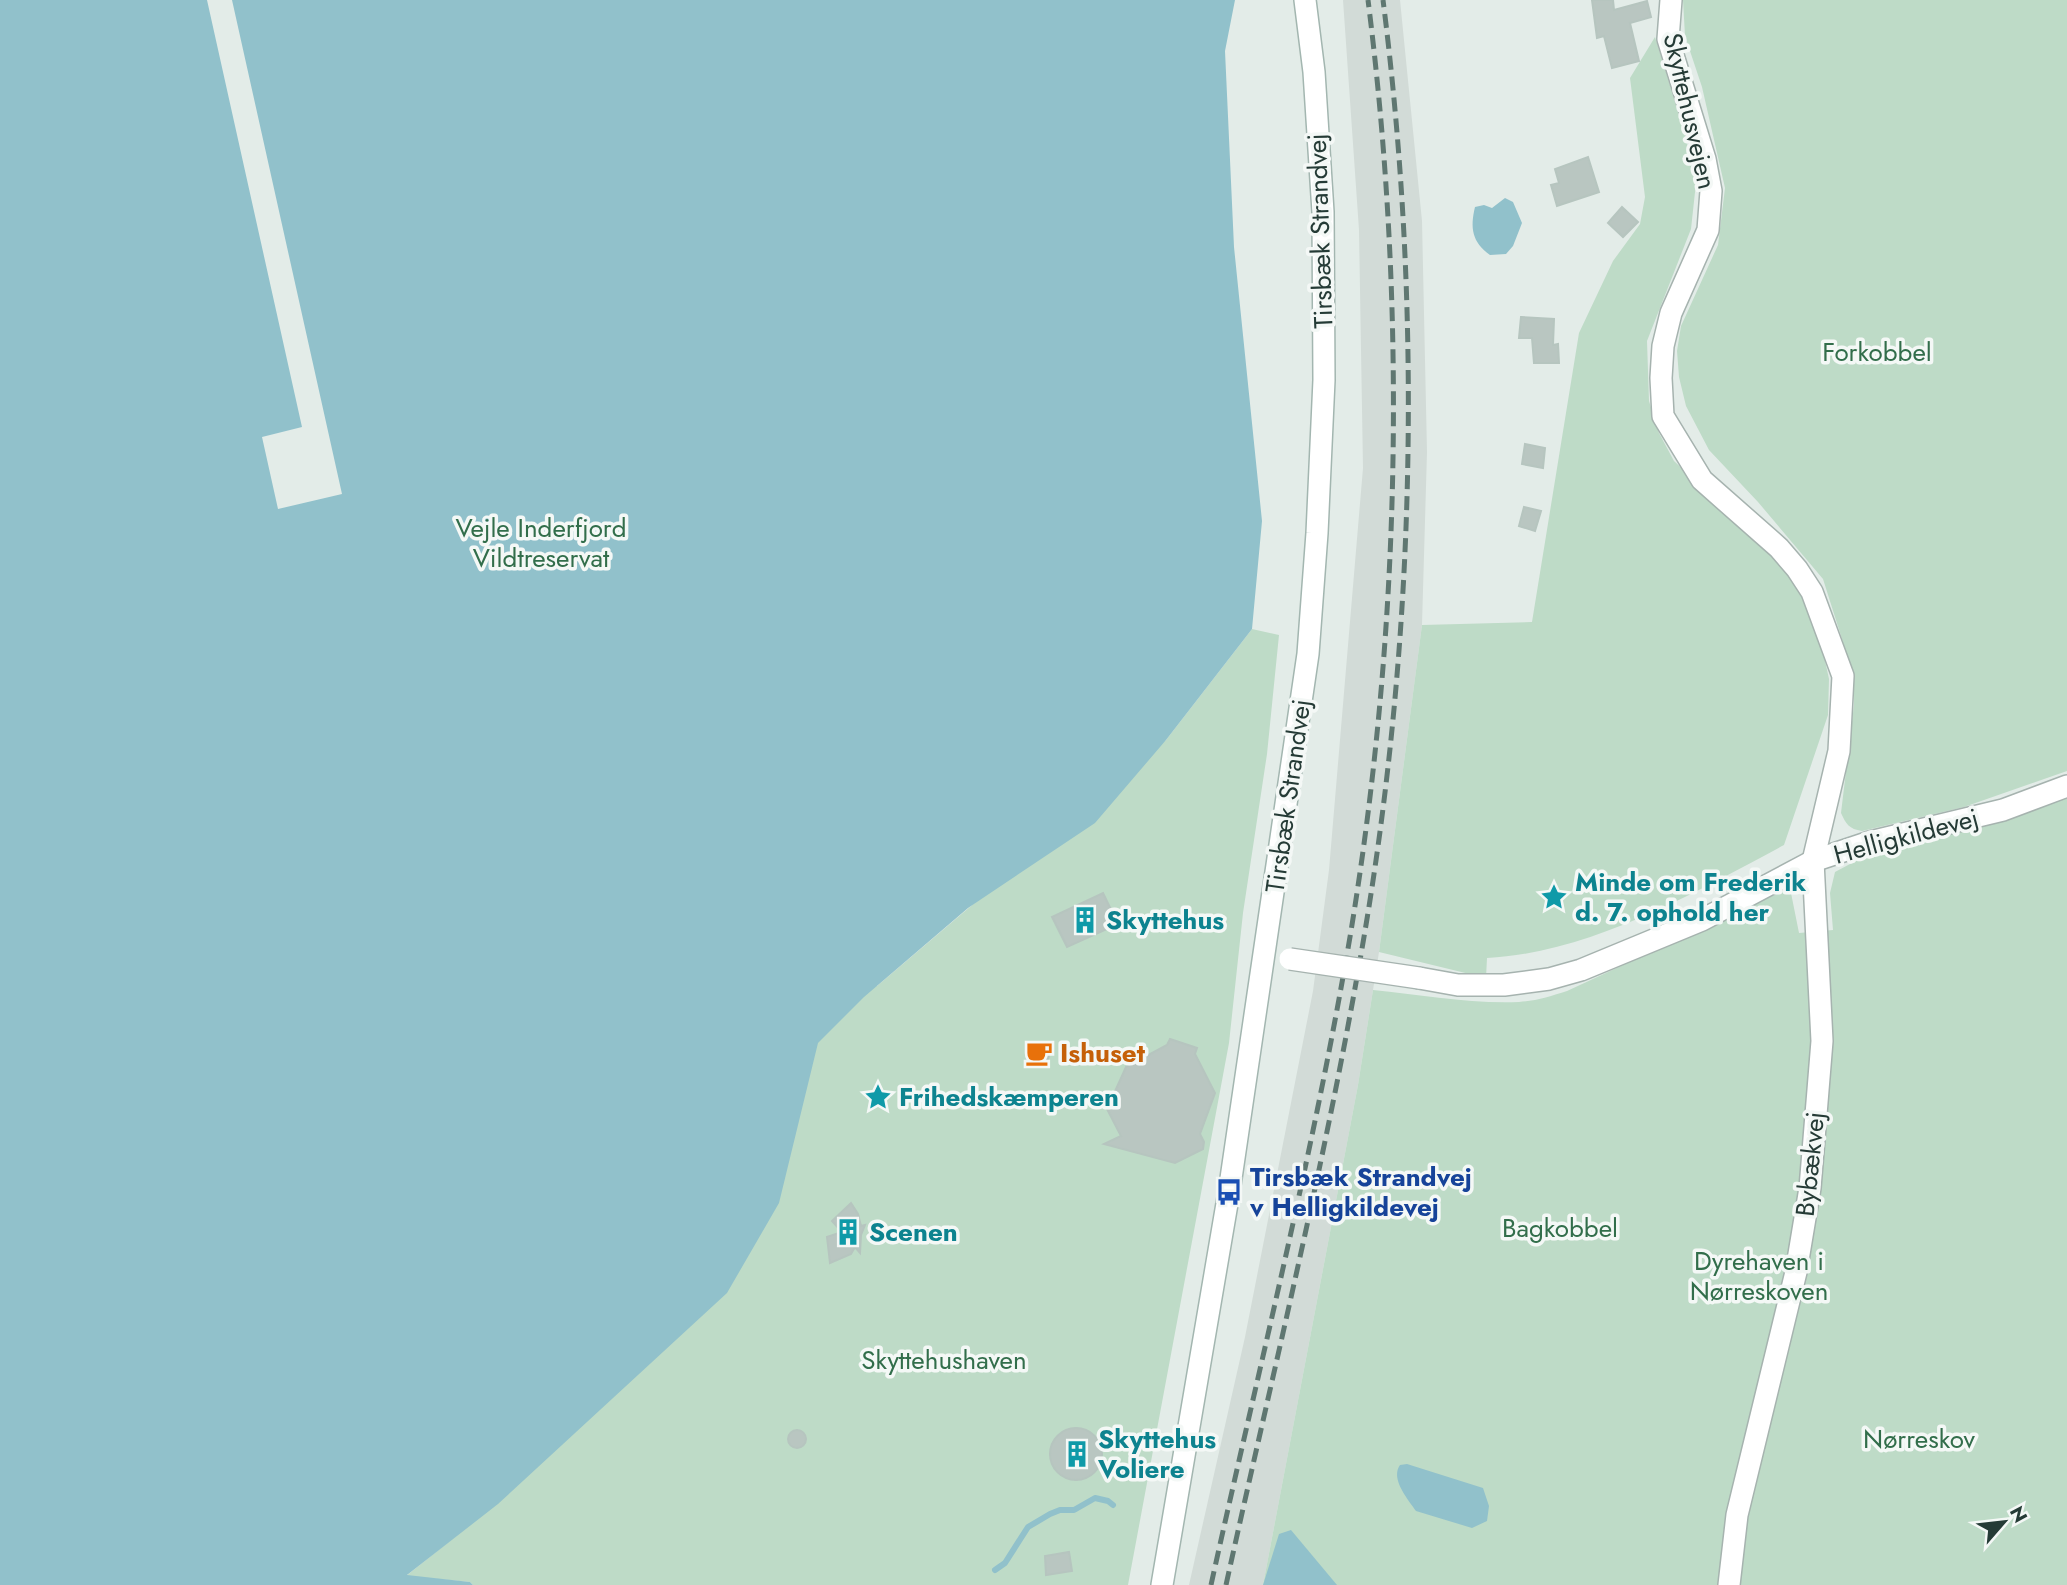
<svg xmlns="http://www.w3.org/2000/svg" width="2067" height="1585" viewBox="0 0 2067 1585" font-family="Jost,sans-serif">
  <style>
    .built { fill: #d2dbd7 }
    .green { fill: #bedbc7 }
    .water { fill: #91c1cb }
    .pier { fill: #e3ece8 }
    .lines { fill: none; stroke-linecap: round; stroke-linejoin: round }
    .stream { stroke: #91c1cb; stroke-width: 6 }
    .building { fill: #b9c6c1; stroke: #b6c5bf; stroke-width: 2 }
    .street-casing { stroke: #a6b3af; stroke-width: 24 }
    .secondary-casing { stroke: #a3b6b0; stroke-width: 24 }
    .street { stroke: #fff; stroke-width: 21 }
    .secondary { stroke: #fff; stroke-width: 21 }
    .rail { stroke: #5f7771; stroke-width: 5; stroke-dasharray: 14 7; stroke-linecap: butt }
    .street-bridge-casing { stroke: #a6b3af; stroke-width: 24; stroke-linecap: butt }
    .street-bridge { stroke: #fff; stroke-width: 21 }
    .labels { text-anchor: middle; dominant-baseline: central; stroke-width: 7; stroke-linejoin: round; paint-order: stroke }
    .street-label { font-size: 26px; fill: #253b36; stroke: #f4f8f6 }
    .park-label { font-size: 26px; fill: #326e4b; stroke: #f4f8f6 }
    .culture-label { font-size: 26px; font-weight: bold; fill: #0d838f; stroke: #f4f8f6; text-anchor: start }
    .food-label { font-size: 26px; font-weight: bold; fill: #c56008; stroke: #f4f8f6; text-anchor: start }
    .transit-label { font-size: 26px; font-weight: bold; fill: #164399; stroke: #f4f8f6; text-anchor: start }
  </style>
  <rect width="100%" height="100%" fill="#e3ece8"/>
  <!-- built -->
  <path class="built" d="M1343,0H1400L1422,221L1427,452L1422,625L1379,952L1358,1085L1263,1585H1189L1245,1337L1313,991L1329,870L1363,468L1359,230Z"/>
  <!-- green -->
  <g class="green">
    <path d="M0,0L877,986L1166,740L1252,629L1279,635L1267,754L1243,913L1229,1043L1128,1585H473L470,1582L406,1576L466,1528L0,1585Z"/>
    <path d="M1683,0H2067V771L1964,807L1862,831C1849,829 1846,824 1841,813L1854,705V677L1823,579L1758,502L1709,450L1686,406L1679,377L1677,351L1681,326L1718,245L1725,188L1702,87L1685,36Z"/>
    <path d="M1655,37L1685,134L1696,183L1691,229L1647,341L1649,401L1659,433L1674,461L1756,538L1786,572L1816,619L1829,679L1828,715L1784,845C1694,893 1589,953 1487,958L1486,978L1379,952L1422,625L1532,622L1579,333L1613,261L1640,224L1645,197L1630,78Z"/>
    <path d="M2067,792V1585H1263L1358,1085L1373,990C1421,995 1471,1004 1519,1002C1536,1001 1551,996 1567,991L1790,888L1799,933L1833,930L1830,893L1835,872L1880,848Z"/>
  </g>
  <!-- water -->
  <g class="water">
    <path d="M0,0H1235L1225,51L1234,247L1262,521L1252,629L1166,740L1095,823L968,908L864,997L818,1043L779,1203L727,1293L498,1504L407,1575L470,1582L473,1585H0Z"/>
    <path d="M1505,198L1513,202L1522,223L1513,246L1506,254L1490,255C1472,242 1470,228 1475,207L1484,205L1492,208Z"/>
    <path d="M1407,1464L1483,1488L1489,1506L1487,1521L1472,1528L1416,1511C1408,1499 1390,1479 1400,1465Z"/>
    <path d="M1291,1530L1337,1585H1263L1279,1534Z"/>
  </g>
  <!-- pier -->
  <path class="pier" d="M207,0H232L342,494L278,509L262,437L302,427Z"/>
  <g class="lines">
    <!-- stream -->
    <path class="stream" d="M995,1570L1005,1563L1028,1527L1050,1514L1060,1510H1074L1095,1498L1108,1501L1113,1505"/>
  </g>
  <!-- building -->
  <g class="building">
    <path d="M1592,0H1613L1614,10L1647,1L1651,17L1630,23L1639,61L1612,68L1604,36L1597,38Z"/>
    <path d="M1588,157L1599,192L1557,206L1551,185L1559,183L1555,169Z"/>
    <path d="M1622,207L1638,222L1623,237L1608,223Z"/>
    <path d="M1521,317L1554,319L1553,345L1558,344L1559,363H1534L1532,338H1519Z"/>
    <path d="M1525,444L1545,448L1543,468L1522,464Z"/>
    <path d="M1524,507L1541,511L1535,531L1519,526Z"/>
    <path d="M1103,893L1118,924L1067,947L1052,917Z"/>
    <path d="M1170,1039L1197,1048L1195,1054L1215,1093L1200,1134L1204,1142L1203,1149L1175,1163L1104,1144L1121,1136L1107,1109L1126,1067L1167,1045Z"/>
    <circle cx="1038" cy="1054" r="11"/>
    <path d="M851,1203L858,1214L861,1226L865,1225L861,1235L860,1253L855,1247L851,1254L830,1263L827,1237L842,1232L832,1221Z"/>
    <circle cx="1076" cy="1454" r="26"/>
    <circle cx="797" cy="1439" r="9"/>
    <path d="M1069,1552L1072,1571L1046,1575L1045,1556Z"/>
  </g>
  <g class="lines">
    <defs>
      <g id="street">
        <path d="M1671,0L1668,39L1705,159L1711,191L1708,230L1671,313L1663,346L1661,378L1663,416L1702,480L1779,548L1797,569L1812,592L1843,676L1839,751L1813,861L1822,1041L1810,1188L1796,1272L1737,1515L1729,1585"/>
        <path d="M1419,978L1458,985H1504L1549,979L1581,970L1702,920L1813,861L1870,842L2003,810L2067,786"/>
      </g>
      <path id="secondary" d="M1162,1585L1229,1192L1308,654L1317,533L1324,380L1323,212L1314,72L1305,0"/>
    </defs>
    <!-- street casing -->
    <use href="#street" class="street-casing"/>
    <!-- secondary casing -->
    <use href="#secondary" class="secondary-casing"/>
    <!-- street -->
    <use href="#street" class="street"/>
    <!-- secondary -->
    <use href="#secondary" class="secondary"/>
    <!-- rail -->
    <g class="rail">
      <path d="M1211,1585C1259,1367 1314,1151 1351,931C1401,625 1407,308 1368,0"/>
      <path d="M1226,1585C1274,1367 1328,1151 1365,931C1416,627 1422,306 1383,0"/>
    </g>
    <defs>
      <path id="street-bridge" d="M1290,959L1419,978"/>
    </defs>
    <!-- street-bridge casing -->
    <use href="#street-bridge" class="street-bridge-casing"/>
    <!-- street-bridge -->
    <use href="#street-bridge" class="street-bridge"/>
  </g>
  <!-- icons -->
  <defs>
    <symbol id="sight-bare" viewBox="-9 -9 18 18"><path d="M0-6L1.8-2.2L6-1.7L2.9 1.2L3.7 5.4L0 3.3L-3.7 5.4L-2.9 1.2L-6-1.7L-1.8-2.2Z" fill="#0f9aa8" stroke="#f4f8f6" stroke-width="2.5" paint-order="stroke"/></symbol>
    <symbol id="building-bare" viewBox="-9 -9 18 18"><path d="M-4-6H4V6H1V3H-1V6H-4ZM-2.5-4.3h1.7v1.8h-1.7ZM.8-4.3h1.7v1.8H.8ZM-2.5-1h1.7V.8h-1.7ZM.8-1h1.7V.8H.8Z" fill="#0f9aa8" stroke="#f4f8f6" stroke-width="2.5" paint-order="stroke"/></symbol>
    <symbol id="cafe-bare" viewBox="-9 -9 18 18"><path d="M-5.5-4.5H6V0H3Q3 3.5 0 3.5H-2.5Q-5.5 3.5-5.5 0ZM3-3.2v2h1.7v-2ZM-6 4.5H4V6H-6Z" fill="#e8710a" stroke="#f4f8f6" stroke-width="2.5" paint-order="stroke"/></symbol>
    <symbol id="bus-bare" viewBox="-9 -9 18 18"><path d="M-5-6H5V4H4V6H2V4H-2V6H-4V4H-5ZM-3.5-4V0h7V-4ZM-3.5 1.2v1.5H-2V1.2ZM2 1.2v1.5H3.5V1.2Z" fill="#1a4fb4" stroke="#f4f8f6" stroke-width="2.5" paint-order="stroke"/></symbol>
  </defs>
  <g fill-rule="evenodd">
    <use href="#sight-bare" x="1535" y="878" width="38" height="38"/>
    <use href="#building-bare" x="1066" y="901" width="38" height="38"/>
    <use href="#cafe-bare" x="1020" y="1034" width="38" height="38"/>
    <use href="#sight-bare" x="859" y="1078" width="38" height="38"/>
    <use href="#bus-bare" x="1210" y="1173" width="38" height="38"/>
    <use href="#building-bare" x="829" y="1213" width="38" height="38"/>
    <use href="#building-bare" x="1058" y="1435" width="38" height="38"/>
  </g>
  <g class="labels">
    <!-- street labels -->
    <g class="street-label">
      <text transform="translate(1690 111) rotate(77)">Skyttehusvejen</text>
      <text transform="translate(1320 231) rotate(-92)">Tirsbæk Strandvej</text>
      <text transform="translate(1288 796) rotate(-82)">Tirsbæk Strandvej</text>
      <text transform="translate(1906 836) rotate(-15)">Helligkildevej</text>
      <text transform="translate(1810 1164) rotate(-84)">Bybækvej</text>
    </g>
    <!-- park labels -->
    <g class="park-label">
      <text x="1877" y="352">Forkobbel</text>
      <text x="541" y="528">Vejle Inderfjord<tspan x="541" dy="30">Vildtreservat</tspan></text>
      <text x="1560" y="1228">Bagkobbel</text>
      <text x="1759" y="1261">Dyrehaven i<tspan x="1759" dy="30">Nørreskoven</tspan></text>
      <text x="944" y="1360">Skyttehushaven</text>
      <text x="1919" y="1439">Nørreskov</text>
    </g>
    <!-- culture labels -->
    <g class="culture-label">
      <text x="1575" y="882">Minde om Frederik<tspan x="1575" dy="30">d. 7. ophold her</tspan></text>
      <text x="1106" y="920">Skyttehus</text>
      <text x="899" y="1097">Frihedskæmperen</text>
      <text x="869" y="1232">Scenen</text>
      <text x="1098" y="1439">Skyttehus<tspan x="1098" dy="30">Voliere</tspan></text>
    </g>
    <!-- food labels -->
    <g class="food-label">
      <text x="1060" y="1053">Ishuset</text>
    </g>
    <!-- transit labels -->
    <g class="transit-label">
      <text x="1250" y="1177">Tirsbæk Strandvej<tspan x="1250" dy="30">v Helligkildevej</tspan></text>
    </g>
  </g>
  <!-- north arrow -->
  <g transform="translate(2004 1522) rotate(62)" stroke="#f4f8f6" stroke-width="5" paint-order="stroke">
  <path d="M0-5L12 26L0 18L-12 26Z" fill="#253b36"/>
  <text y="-10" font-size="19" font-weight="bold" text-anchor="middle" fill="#253b36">N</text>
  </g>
</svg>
